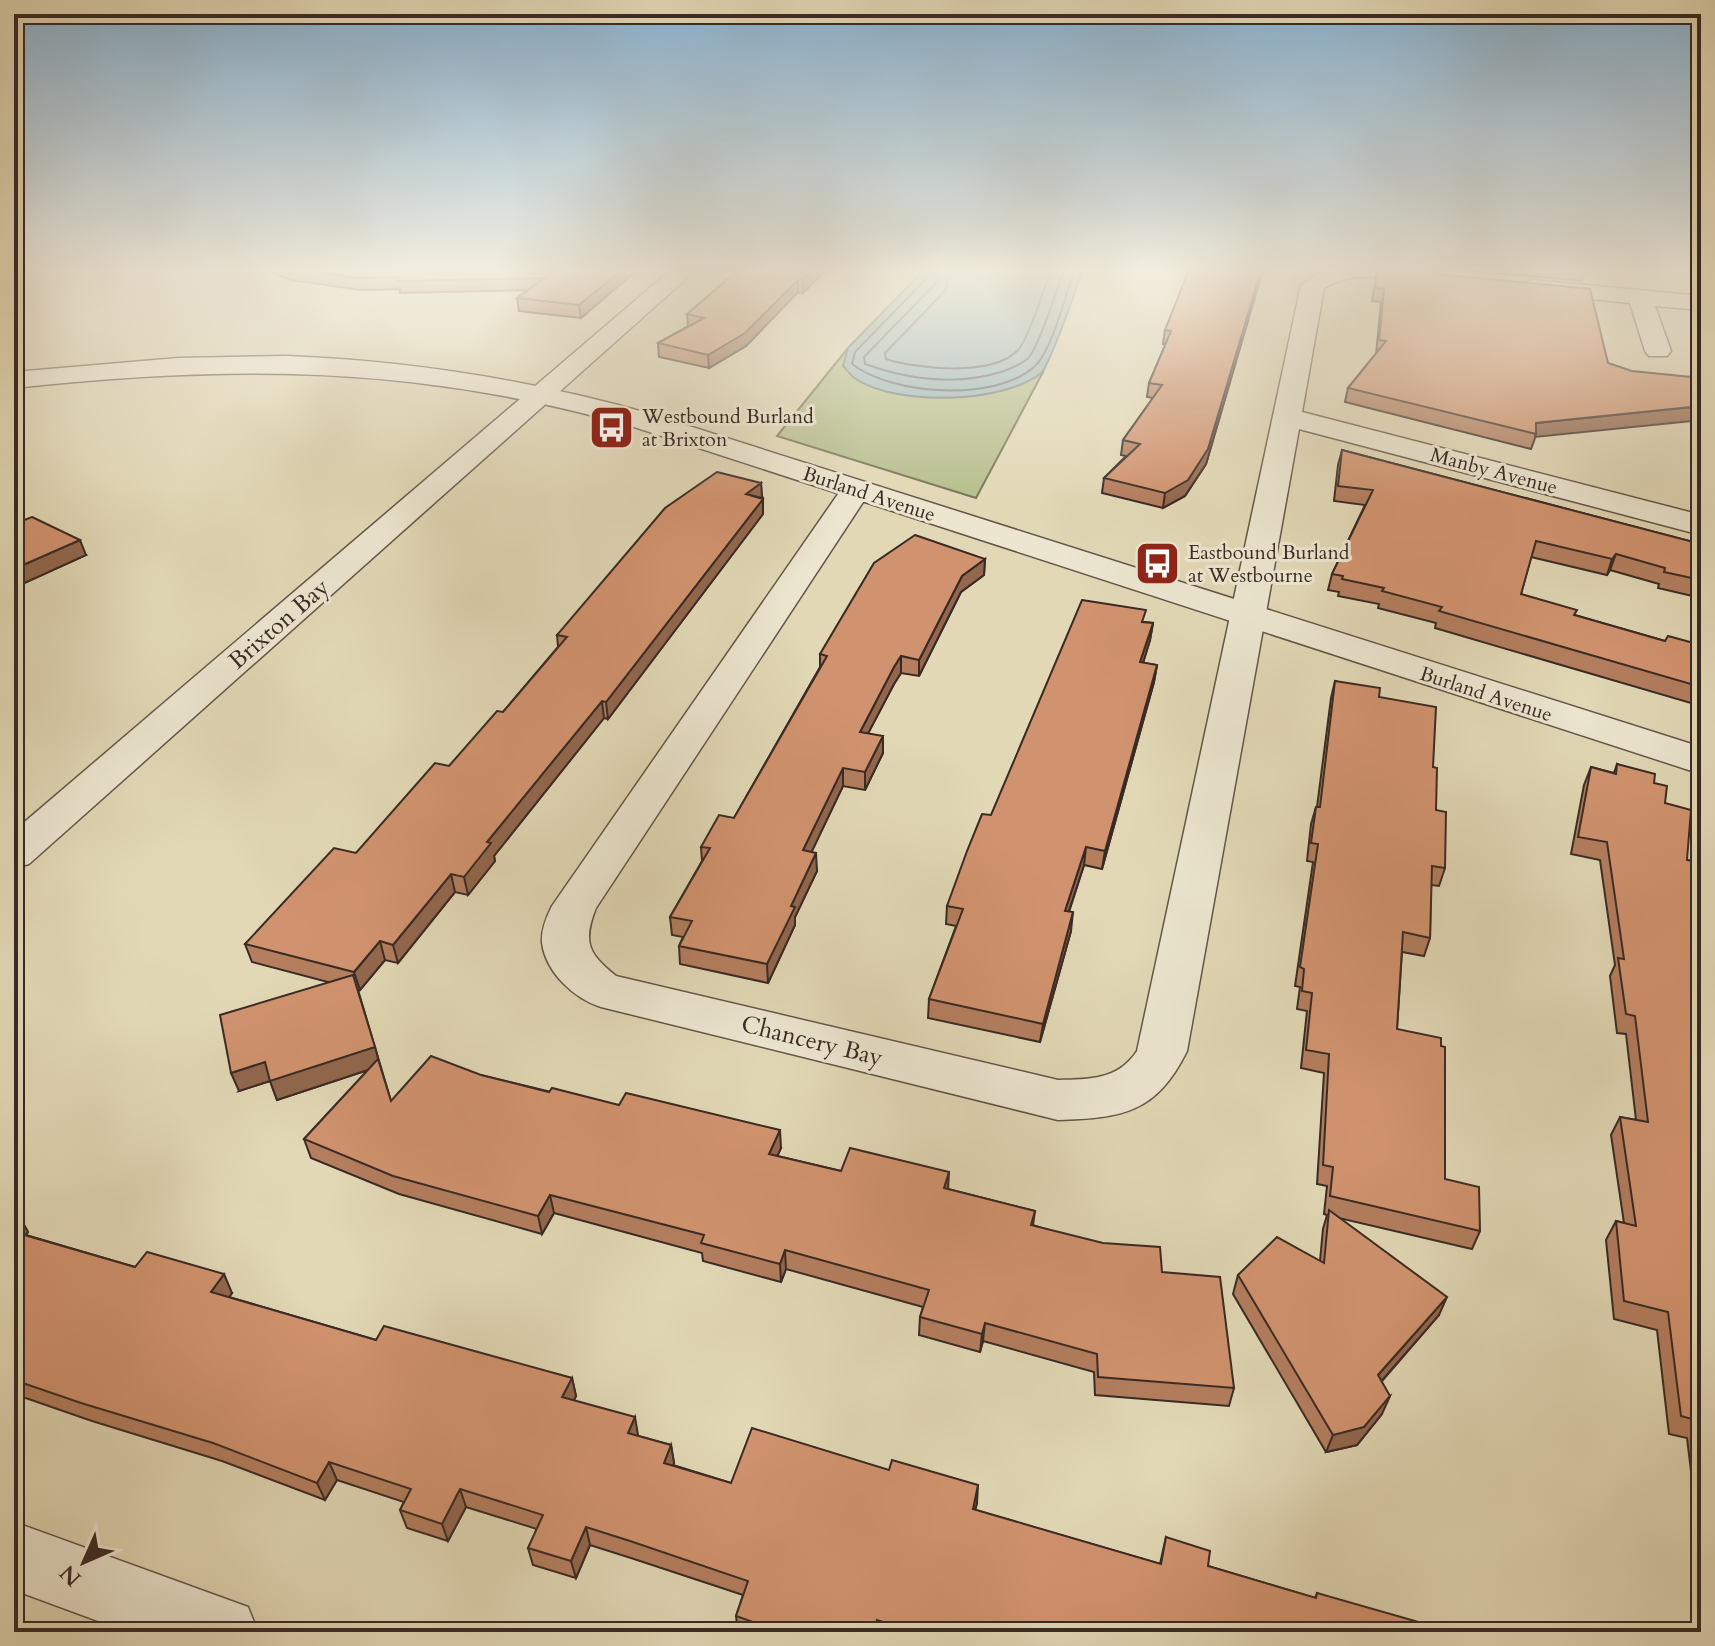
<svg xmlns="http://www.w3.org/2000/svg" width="1715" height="1646" viewBox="0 0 1715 1646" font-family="Cardo,serif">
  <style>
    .green { fill: #b6be8c; stroke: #787458; stroke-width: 2 }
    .water { fill: #9bb6ba; stroke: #747e7e; stroke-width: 2 }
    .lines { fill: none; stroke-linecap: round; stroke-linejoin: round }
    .shore { stroke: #6a706f; stroke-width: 2 }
    .minor-casing { stroke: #635648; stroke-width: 3 }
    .tertiary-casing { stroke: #635648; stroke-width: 3 }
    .minor { fill: #ece6d0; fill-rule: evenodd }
    .tertiary { fill: #ece6d0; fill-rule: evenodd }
    .wall { fill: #b47e5f; stroke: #392a24; stroke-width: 2 }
    .shaded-wall { fill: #92674e; stroke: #392a24; stroke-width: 2 }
    .building { fill: #d1936f; stroke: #392a24; stroke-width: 2 }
    .labels { text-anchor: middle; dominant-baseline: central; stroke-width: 6; stroke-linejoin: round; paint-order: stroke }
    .far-poi-label { font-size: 20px; fill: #392a24; stroke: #ece6d0; text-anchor: start }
    .far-street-label { font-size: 20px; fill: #392a24; stroke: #ece6d0 }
    .street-label { font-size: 24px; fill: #392a24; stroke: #ece6d0 }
  </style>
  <rect width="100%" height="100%" fill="#e2d8b6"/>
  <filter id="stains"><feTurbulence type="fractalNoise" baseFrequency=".0025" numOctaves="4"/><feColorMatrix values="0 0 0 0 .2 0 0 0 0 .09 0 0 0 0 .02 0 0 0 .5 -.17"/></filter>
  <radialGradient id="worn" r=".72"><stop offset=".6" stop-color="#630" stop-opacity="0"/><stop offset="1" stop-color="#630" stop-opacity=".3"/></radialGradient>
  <!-- green -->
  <path class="green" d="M924,270H1083L1043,372L976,498L777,436L848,348Z"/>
  <!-- water -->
  <path class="water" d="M924,270H1083C1076,288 1051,364 1041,373C1003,404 896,406 856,379C851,376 847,370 843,366L848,348Z"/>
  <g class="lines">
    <!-- shore -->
    <g class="shore">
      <path d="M929,270L926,279L855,352L852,364C892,395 994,402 1034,367C1052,351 1066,294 1074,270"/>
      <path d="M939,270L935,284L864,357L865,364C910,380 958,386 1004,371C1012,368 1025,363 1030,356C1043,336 1055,294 1064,270"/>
      <path d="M951,270L945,291L885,353L886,359C917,369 993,377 1018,350C1028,341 1045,286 1051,270"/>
    </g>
    <defs>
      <g id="minor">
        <path d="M671,270H696L29,864L14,868V831Z"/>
        <path d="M1324,270H1430L1439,272L1443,277L1439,282L1431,284C1396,279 1356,268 1324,288L1302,412L1701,515V535L1299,429L1187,1051C1156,1113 1123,1118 1058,1120L601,1007C575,999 546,973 542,943C541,930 546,918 552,906L845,484L856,481L867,484L871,490L596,908C582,943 589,954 616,976L1058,1080C1090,1079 1118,1080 1137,1051L1301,285Z"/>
        <path d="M1533,280L1701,296V310L1655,306L1671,351L1667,356H1649L1645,351L1630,303L1525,292L1521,287L1525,282Z"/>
        <path d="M14,1522L248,1607L258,1632H128L14,1590Z"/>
      </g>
      <path id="tertiary" d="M287,356C412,361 531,380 651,414L1701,747V774L631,426C417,365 234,364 14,388V372L178,358Z"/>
    </defs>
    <!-- minor casing -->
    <use href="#minor" class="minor-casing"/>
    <!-- tertiary casing -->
    <use href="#tertiary" class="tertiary-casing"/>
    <!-- minor -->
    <use href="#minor" class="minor"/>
    <!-- tertiary -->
    <use href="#tertiary" class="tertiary"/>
  </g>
  <!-- wall -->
  <g class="wall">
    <path d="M268,270H637L581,318L519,311L517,298L528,290L400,293V289L361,290L291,280Z"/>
    <path d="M826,270L803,293L798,292L746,346L709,368L659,357L658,343L688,326L687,314Z"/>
    <path d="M1377,270L1590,289L1531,449L1345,402L1348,388L1376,354L1381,302L1372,301Z"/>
    <path d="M1466,270H1585L1582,281Z"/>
    <path d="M1253,301L1206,464L1185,496L1163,508L1102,493L1104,478L1126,456L1121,455L1123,440L1153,398L1147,397L1149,383L1166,344H1163L1165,330Z"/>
    <path d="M1342,450L1701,544V598L1658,588L1659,584L1610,570L1607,575L1531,557L1521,594L1575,615L1665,641L1701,645V706L1435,628L1436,623L1378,608L1379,604L1338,596L1339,592L1328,590L1332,574L1365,505L1334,501L1338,465Z"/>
    <path d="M761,483L763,514L608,719L604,718L494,856L495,861L468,895L455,892L398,963L385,960L360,990H358L391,1101L481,1075L781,1148L777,1156L841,1171L948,1189L1035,1211L1033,1225L1162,1272L1234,1388L1229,1406L1095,1395L1094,1372L983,1341L980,1352L919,1335L920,1317L923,1307L786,1269L781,1282L703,1261L702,1253L554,1213L542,1234L399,1194L311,1158L304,1139L368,1070L277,1100L270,1081L239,1091L328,982L252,962L245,944L356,853L449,766L503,712L558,647L557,635Z"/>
    <path d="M14,524L86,555L20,585L14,581Z"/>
    <path d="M985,559L984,575L961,592L919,676L901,673L894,684L868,733L883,753L865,790L843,786L811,852L817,871L795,917V925L768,983L680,964L679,946L683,937L672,935L670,917L702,861L701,847L734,818L820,667V654Z"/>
    <path d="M1144,622L1153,623L1150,640L1143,663L1157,665L1154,682L1102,869L1084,865L1069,912L1071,931L1040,1042L928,1018L929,999L956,926L946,924L947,906L991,815Z"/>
    <path d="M1335,681L1379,697L1433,767L1436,810L1445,868L1439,886L1431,885L1430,938L1424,956L1402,952L1397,1029L1445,1179L1480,1231L1472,1249L1339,1218L1439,1315L1382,1381V1414L1357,1445L1326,1452L1233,1294L1238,1275L1320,1261L1323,1229L1327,1215L1324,1214L1327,1186L1317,1184L1324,1073L1301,1068L1307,1011L1297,1009L1300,987L1295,986L1313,862L1307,861L1311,824L1316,807H1317L1331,698Z"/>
    <path d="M1617,764L1654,783L1665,803L1687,860L1701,863V1555L1687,1438L1669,1434L1657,1330L1614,1319L1606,1240L1616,1221L1624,1223L1611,1135L1620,1117L1636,1120L1626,1034L1617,1033L1610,976L1615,965L1600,860L1571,854L1584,785L1591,767L1614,773Z"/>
    <path d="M14,1213L18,1214L28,1232L26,1235L135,1267L232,1293L229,1297L376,1340L572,1378L576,1396L574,1400L638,1436L671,1445L674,1463L673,1465L731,1483L977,1503L975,1510L1160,1564L1166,1537L1208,1566L1315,1598L1317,1593L1429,1632H738L736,1616L743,1595L634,1559L590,1545L576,1578L533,1565L528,1548L537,1529L466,1507L448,1541L407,1528L400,1510L404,1502L337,1480L325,1500L222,1461L92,1421L14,1394Z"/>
  </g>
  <!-- shaded-wall -->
  <g class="shaded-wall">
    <path d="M622,270H637L581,318L579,305Z"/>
    <path d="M813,270H826L803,293V280Z"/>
    <path d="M1261,270H1263L1206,464L1185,496L1163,508L1165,493Z"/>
    <path d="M798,280V292L746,346L709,368L708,355Z"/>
    <path d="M1701,406V420L1535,437L1536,423Z"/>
    <path d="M761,483L762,498L746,494Z"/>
    <path d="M763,499V514L608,719L606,702Z"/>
    <path d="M80,540L86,555L20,585L14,569Z"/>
    <path d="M1616,554L1610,570L1607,575L1612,559Z"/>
    <path d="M985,559L984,575L961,592L919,676V660L962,576Z"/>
    <path d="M1153,623L1150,640L1138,679L1140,662Z"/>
    <path d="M901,656V673L894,684L860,749V732L894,667Z"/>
    <path d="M1157,665L1154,682L1102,869L1105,851Z"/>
    <path d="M602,701L604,718L494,856L495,861L468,895L464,877L487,842Z"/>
    <path d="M883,736V753L865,790V772Z"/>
    <path d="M843,768V786L804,868L803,850Z"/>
    <path d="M1086,847L1084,865L1063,929L1065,911Z"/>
    <path d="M816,853L817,871L795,917V925L768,983L767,964L791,906Z"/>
    <path d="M451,874L455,892L398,963L393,945Z"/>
    <path d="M1073,912L1071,931L1040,1042L1043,1024Z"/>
    <path d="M380,941L385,960L360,990L354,972Z"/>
    <path d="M375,1047L380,1066L277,1100L270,1081L239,1091L231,1073L265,1062Z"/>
    <path d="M780,1130L781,1148L770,1172L769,1154Z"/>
    <path d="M949,1172L948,1191L944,1188Z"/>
    <path d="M550,1195L554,1213L542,1234L538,1216Z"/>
    <path d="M18,1214L28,1232L15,1247L14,1245V1218Z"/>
    <path d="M785,1250L786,1269L781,1282L780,1264Z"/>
    <path d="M224,1274L232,1293L219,1310L211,1292Z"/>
    <path d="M1447,1297L1439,1315L1371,1393L1378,1375Z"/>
    <path d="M985,1323L983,1341L980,1352L982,1334Z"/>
    <path d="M572,1378L576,1396L567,1415L562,1397Z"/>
    <path d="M1390,1396L1382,1414L1357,1445L1326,1452L1333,1435Z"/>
    <path d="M635,1417L638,1435L631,1451L628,1433Z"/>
    <path d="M671,1445L674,1463L666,1480L664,1463Z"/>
    <path d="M329,1462L337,1480L325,1500L317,1483Z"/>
    <path d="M978,1485L977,1503L971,1526L973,1509Z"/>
    <path d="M460,1489L466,1507L448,1541L442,1524Z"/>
    <path d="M586,1527L590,1545L576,1578L571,1561Z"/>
  </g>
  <!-- building -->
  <g class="building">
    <path d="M305,270H622L579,305L517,298L545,278L398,281L400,277L358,278Z"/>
    <path d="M738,270H813L803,280H798L745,333L708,355L658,343L704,318L687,314Z"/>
    <path d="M1189,270H1261L1208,449L1188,480L1165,493L1104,478L1140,444L1123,440L1162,385L1149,383L1171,331L1165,330Z"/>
    <path d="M1377,270H1395L1590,289L1608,363L1632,371L1701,378V406L1536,423V434L1348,388L1386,341L1379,340L1384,289L1375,288Z"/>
    <path d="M1342,450L1701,544V580L1664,572L1665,568L1616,554L1612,559L1536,541L1521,594L1577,610L1574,615L1665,641L1668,636L1701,645V687L1439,611L1442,607L1382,591L1384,588L1342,579L1343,576L1332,574L1373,490L1338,486Z"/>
    <path d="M717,472L761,483L746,494L763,499L606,702L602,701L487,842L491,843L464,877L451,874L393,945L380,941L354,972L245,944L334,848L356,853L435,763L449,766L497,711L503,712L567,637L557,635L665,508Z"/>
    <path d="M32,517L80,540L14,569V524Z"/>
    <path d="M915,535L985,559L962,576L919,660L901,656L894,667L860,732L883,736L865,772L843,768L803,850L816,853L791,906L795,907L767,964L679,946L692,921L670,917L710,848L701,847L719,815L734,818L827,656L820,654L874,563Z"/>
    <path d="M1082,600L1146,610L1142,622L1153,623L1140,662L1157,665L1105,851L1086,847L1065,911L1073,912L1043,1024L929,999L963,909L947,906L967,851L982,814L991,815Z"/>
    <path d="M1335,681L1380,688L1379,697L1436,707L1433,767L1437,768L1436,810L1446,812L1445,868L1432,866L1430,938L1403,932L1397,1029L1441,1038V1046L1445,1047V1179L1479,1187L1480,1231L1330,1196L1333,1167L1323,1165L1329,1054L1306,1050L1312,993L1302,991L1304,969L1300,967L1318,844L1311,843L1316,807H1320Z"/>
    <path d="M1617,764L1655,774L1654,783L1667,786L1665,803L1691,810L1687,860L1701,863V1438L1699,1421L1681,1416L1668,1312L1624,1301L1616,1221L1636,1226L1620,1117L1648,1122L1635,1016L1626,1014L1618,958L1624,959L1607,842L1578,837L1591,767L1616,774Z"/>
    <path d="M353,975L375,1047L270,1081L265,1062L231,1073L220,1015Z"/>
    <path d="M431,1056L481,1075L549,1092L552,1088L619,1105L626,1093L780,1130L769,1154L841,1171L850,1148L949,1172L944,1188L1035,1211L1031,1225L1103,1243L1160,1247L1162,1272L1220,1277L1234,1388L1098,1377L1097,1354L985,1323L982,1334L920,1317L929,1290L785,1250L780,1264L701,1243L704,1235L550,1195L538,1216L393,1176L304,1139L378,1059L391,1101Z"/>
    <path d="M1329,1210L1447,1297L1378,1375L1390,1396L1364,1427L1333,1435L1238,1275L1277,1237L1324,1263Z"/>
    <path d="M14,1232L135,1267L147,1252L224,1274L211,1292L376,1340L384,1326L572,1378L562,1397L635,1417L628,1433L671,1445L664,1463L731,1483L752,1428L889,1470L892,1460L978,1485L973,1509L1161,1564L1166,1537L1210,1551L1208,1566L1316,1598L1317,1593L1429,1625V1632H915L877,1620L874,1632H826L791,1622L788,1632H781L736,1616L748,1581L630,1541L586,1527L571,1561L528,1548L543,1515L460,1489L442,1524L400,1510L411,1489L329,1462L317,1483L213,1443L81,1403L14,1380Z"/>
  </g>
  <!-- sky -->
  <linearGradient id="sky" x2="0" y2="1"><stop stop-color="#89b5d6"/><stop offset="0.54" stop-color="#f2edde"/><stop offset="1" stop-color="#f2edde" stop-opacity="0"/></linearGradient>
  <rect width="1715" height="500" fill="url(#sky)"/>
  <!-- icons -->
  <defs>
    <symbol id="bus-square" viewBox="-11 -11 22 22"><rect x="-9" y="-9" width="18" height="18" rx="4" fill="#8f2418" stroke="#ece6d0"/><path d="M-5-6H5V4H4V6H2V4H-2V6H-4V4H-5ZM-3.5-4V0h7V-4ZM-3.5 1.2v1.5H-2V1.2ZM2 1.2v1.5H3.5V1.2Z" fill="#fff"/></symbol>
  </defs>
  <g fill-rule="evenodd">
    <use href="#bus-square" x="586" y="402" width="51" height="51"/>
    <use href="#bus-square" x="1132" y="538" width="51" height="51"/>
  </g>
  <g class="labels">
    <!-- far-poi labels -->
    <g class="far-poi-label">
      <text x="642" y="416">Westbound Burland<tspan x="642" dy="23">at Brixton</tspan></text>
      <text x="1188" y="552">Eastbound Burland<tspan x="1188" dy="23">at Westbourne</tspan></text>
    </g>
    <!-- far-street labels -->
    <g class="far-street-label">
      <text transform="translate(1494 471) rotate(15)">Manby Avenue</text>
      <text transform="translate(869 494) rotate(18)">Burland Avenue</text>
      <text transform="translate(1486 694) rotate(18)">Burland Avenue</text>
    </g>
    <!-- street labels -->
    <g class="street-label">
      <text transform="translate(279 624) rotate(-41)">Brixton Bay</text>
      <text transform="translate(812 1041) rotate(14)">Chancery Bay</text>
    </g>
  </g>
  <!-- margin -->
  <rect width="1715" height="1646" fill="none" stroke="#e2d8b6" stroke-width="48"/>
  <rect x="16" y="16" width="1683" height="1614" fill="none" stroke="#392a24" stroke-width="4"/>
  <rect x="24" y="24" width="1667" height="1598" fill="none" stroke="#392a24" stroke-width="2"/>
  <!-- north arrow -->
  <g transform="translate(84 1562) rotate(225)" stroke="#ece6d0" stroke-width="6" paint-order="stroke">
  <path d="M0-6L14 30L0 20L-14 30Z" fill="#392a24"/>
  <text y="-12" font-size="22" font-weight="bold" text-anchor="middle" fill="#392a24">N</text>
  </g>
  <rect width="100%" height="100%" filter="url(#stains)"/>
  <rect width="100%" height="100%" fill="url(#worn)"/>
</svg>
